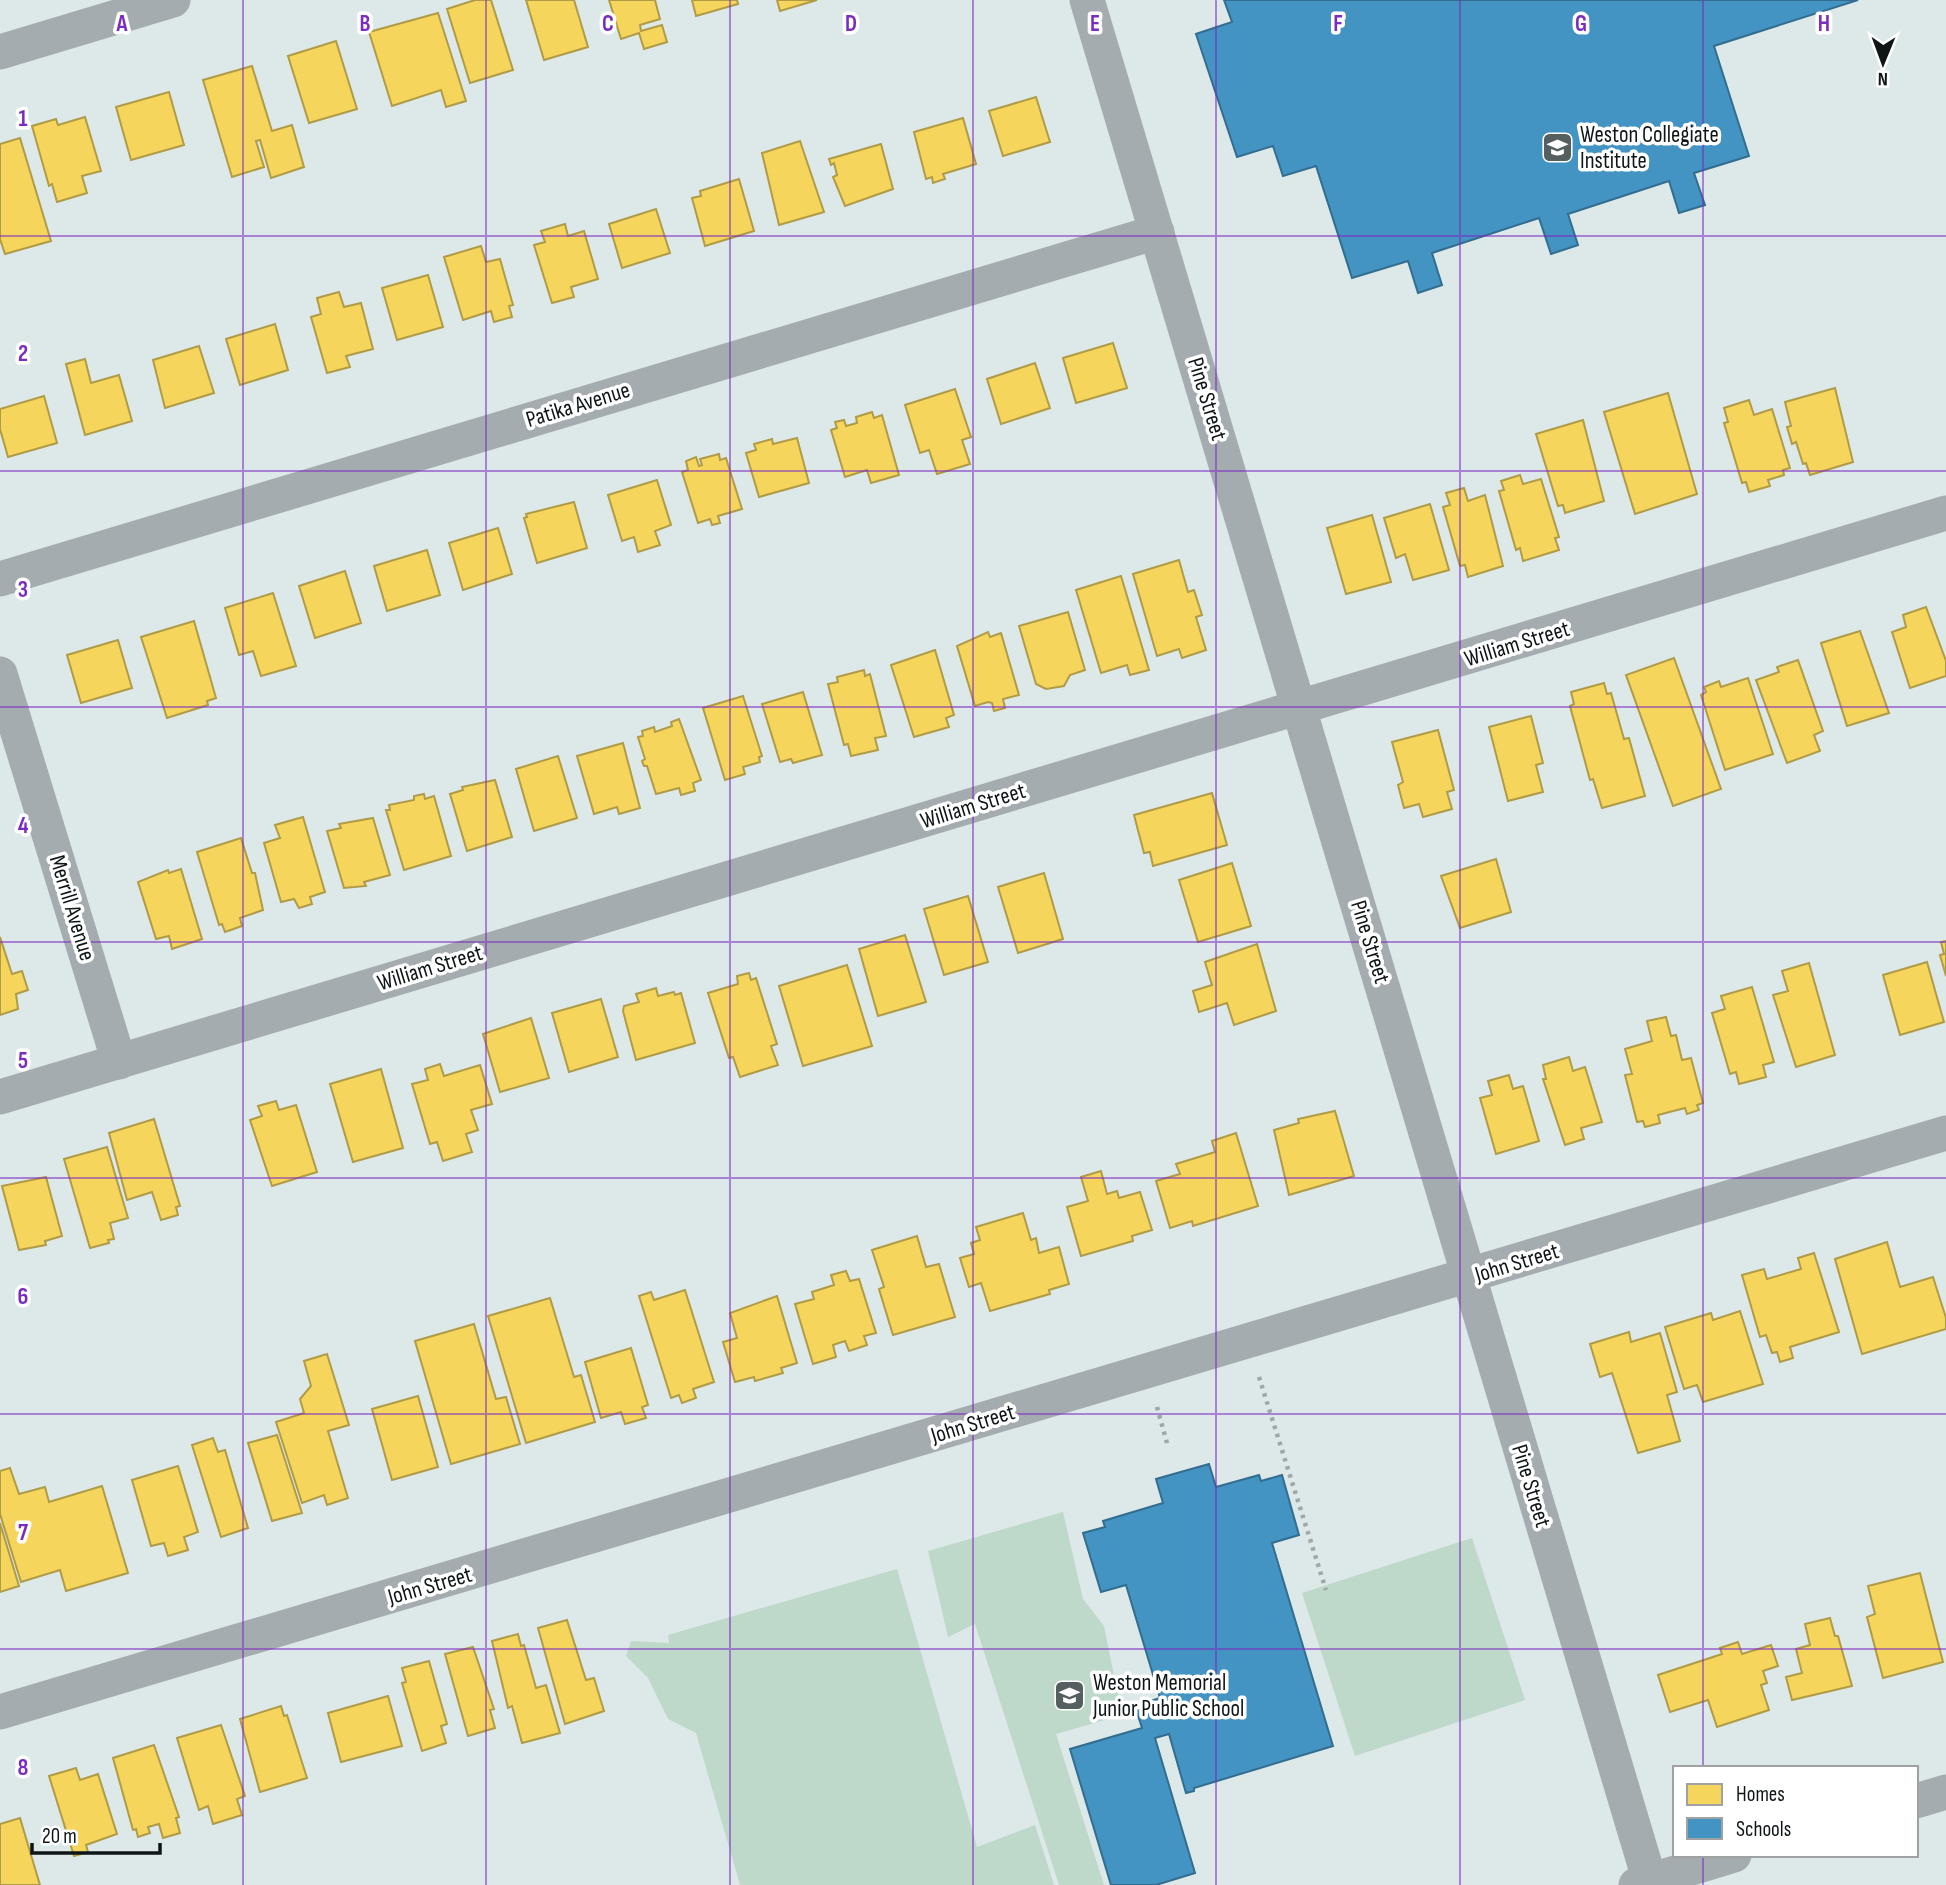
<svg xmlns="http://www.w3.org/2000/svg" width="1946" height="1885" viewBox="0 0 1946 1885" font-family="'Sofia Sans Condensed',sans-serif">
  <style>
    .green { fill: #bed9c9 }
    .homes { fill: #f6d55c; stroke: #b09b47; stroke-width: 2 }
    .schools { fill: #4393c3; stroke: #336d8f; stroke-width: 2 }
    .lines { fill: none; stroke-linecap: round; stroke-linejoin: round }
    .path { stroke: #9fa7a7; stroke-width: 4.5; stroke-dasharray: 3.5 5; stroke-linecap: butt }
    .minor { stroke: #a5acaf; stroke-width: 35 }
    .grid { fill: none; stroke: #7b2cbf; stroke-width: 2; stroke-opacity: 0.55 }
    .labels { text-anchor: middle; dominant-baseline: central; stroke-width: 7; stroke-linejoin: round; paint-order: stroke }
    .poi-label { font-size: 23px; fill: #0e1516; stroke: #fff; text-anchor: start }
    .street-label { font-size: 23px; fill: #0e1516; stroke: #fff }
    .grid-label { font-size: 23px; text-anchor: middle; font-weight: bold; fill: #7b2cbf; stroke: #fff; stroke-width: 7; stroke-linejoin: round; paint-order: stroke }
  </style>
  <rect width="100%" height="100%" fill="#dde8e8"/>
  <!-- green -->
  <g class="green">
    <path d="M1063,1512L1083,1599L1104,1626L1122,1715L1056,1734L1104,1885H1059L975,1624L948,1637L928,1551Z"/>
    <path d="M1472,1538L1525,1700L1355,1756L1302,1593Z"/>
    <path d="M897,1569L977,1847L1035,1825L1054,1885H740L696,1733L668,1719L648,1678L626,1656L631,1641L669,1643L668,1635Z"/>
  </g>
  <!-- homes -->
  <g class="homes">
    <path d="M475,0H491L513,70L470,83L447,9Z"/>
    <path d="M526,0H574L588,47L544,60Z"/>
    <path d="M609,0H655L660,19L640,25L641,31L662,25L667,42L644,49L639,33L621,39Z"/>
    <path d="M692,0H737L738,4L696,16Z"/>
    <path d="M777,0H817L780,11Z"/>
    <path d="M438,13L466,101L446,107L441,90L392,106L369,32Z"/>
    <path d="M336,41L357,109L309,123L288,56Z"/>
    <path d="M252,66L272,131L292,125L304,167L271,178L260,140L256,141L264,167L232,177L203,80Z"/>
    <path d="M169,92L184,145L131,160L116,107Z"/>
    <path d="M1036,97L1050,142L1003,156L989,111Z"/>
    <path d="M85,117L101,171L82,176L87,193L57,202L52,184L49,186L32,126L56,119L58,125Z"/>
    <path d="M963,118L976,164L943,174L945,179L933,183L932,177L926,179L914,132Z"/>
    <path d="M20,138L51,241L5,254L0,239V144Z"/>
    <path d="M800,141L824,212L779,225L762,153Z"/>
    <path d="M881,144L893,189L845,206L833,177L837,175L834,163L831,165L829,159Z"/>
    <path d="M739,179L754,231L705,246L692,198L701,196L700,191Z"/>
    <path d="M656,209L670,253L622,268L609,224Z"/>
    <path d="M565,224L568,236L584,231L598,279L571,287L574,297L552,303L534,245L545,242L541,231Z"/>
    <path d="M481,246L486,262L500,259L513,305L509,306L512,317L494,322L491,311L463,320L444,257Z"/>
    <path d="M428,275L443,327L397,340L382,288Z"/>
    <path d="M339,292L344,307L361,303L373,349L346,356L350,367L327,373L311,317L321,314L317,298Z"/>
    <path d="M275,324L288,370L240,385L226,339Z"/>
    <path d="M1113,343L1127,388L1076,403L1063,358Z"/>
    <path d="M199,346L214,393L165,408L153,360Z"/>
    <path d="M85,359L91,383L119,375L132,421L85,435L66,364Z"/>
    <path d="M1035,363L1050,408L1001,424L987,379Z"/>
    <path d="M1835,388L1853,462L1810,475L1806,463L1803,464L1796,442L1792,444L1787,427L1791,426L1785,402Z"/>
    <path d="M955,389L971,437L962,440L970,464L937,474L929,450L920,453L905,405Z"/>
    <path d="M1668,393L1697,494L1635,514L1604,412Z"/>
    <path d="M44,396L57,443L8,457L0,429V409Z"/>
    <path d="M1749,400L1754,415L1772,409L1790,468L1783,470L1784,475L1768,480L1770,486L1749,492L1746,482L1742,483L1724,423L1728,422L1724,408Z"/>
    <path d="M872,412L874,418L882,415L899,475L871,483L867,470L845,477L831,430L837,428L835,422L844,420L846,426L857,423L856,417Z"/>
    <path d="M1583,420L1604,501L1565,513L1563,505L1558,506L1536,434Z"/>
    <path d="M797,438L809,483L759,497L746,453L756,450L754,444L772,439L773,444Z"/>
    <path d="M719,454L720,460L726,458L742,509L718,516L720,523L712,525L710,519L698,523L682,472L688,470L686,461L696,457L699,466L702,465L700,459Z"/>
    <path d="M1520,475L1523,484L1541,479L1559,537L1555,538L1559,550L1523,561L1520,548L1516,550L1499,491L1504,490L1501,481Z"/>
    <path d="M657,480L671,525L655,531L660,545L638,552L634,537L622,541L608,495Z"/>
    <path d="M1464,488L1468,501L1485,495L1503,566L1468,577L1465,565L1460,566L1443,507L1450,505L1446,493Z"/>
    <path d="M574,502L587,548L537,563L524,518L527,517L526,514Z"/>
    <path d="M1430,504L1449,570L1413,580L1405,554L1396,558L1384,518Z"/>
    <path d="M1372,515L1391,582L1346,594L1327,528Z"/>
    <path d="M498,528L512,574L463,590L449,543Z"/>
    <path d="M427,550L440,595L387,611L374,566Z"/>
    <path d="M1179,560L1188,592L1194,590L1202,615L1196,617L1206,650L1182,658L1179,649L1157,656L1133,574Z"/>
    <path d="M345,571L361,623L315,638L299,586Z"/>
    <path d="M1121,576L1149,670L1130,675L1127,665L1101,673L1076,590Z"/>
    <path d="M273,593L296,666L261,676L253,651L239,655L225,608Z"/>
    <path d="M1926,607L1946,661V676L1910,688L1892,632L1906,627L1903,615Z"/>
    <path d="M1068,612L1085,670L1070,675L1064,686L1046,689L1036,684L1019,626Z"/>
    <path d="M194,621L216,698L207,701L208,705L167,718L141,637Z"/>
    <path d="M1860,631L1889,713L1847,726L1821,643Z"/>
    <path d="M988,632L990,637L1001,633L1019,695L1003,699L1005,708L994,711L992,703L988,702L975,706L957,646Z"/>
    <path d="M118,640L132,688L81,703L67,655Z"/>
    <path d="M935,650L954,715L946,718L949,727L914,737L891,665Z"/>
    <path d="M1674,658L1721,789L1673,806L1626,675Z"/>
    <path d="M1798,660L1823,731L1814,735L1820,751L1787,763L1756,680L1779,672L1777,667Z"/>
    <path d="M864,670L865,676L870,674L886,736L875,738L878,750L851,756L848,744L844,745L828,684L838,682L837,677Z"/>
    <path d="M1748,678L1773,754L1725,770L1701,695L1706,692L1704,687L1719,681L1721,687Z"/>
    <path d="M1604,683L1607,694L1611,693L1624,739L1629,738L1645,796L1602,808L1593,779L1590,780L1570,706L1574,704L1571,692Z"/>
    <path d="M803,692L822,755L793,763L791,759L780,762L762,704Z"/>
    <path d="M743,696L762,756L759,757L760,762L743,767L745,774L725,780L703,708Z"/>
    <path d="M1531,716L1543,763L1536,765L1543,792L1508,801L1489,727Z"/>
    <path d="M679,719L701,780L693,783L695,791L681,795L679,788L656,794L647,766H644L642,761L645,759L638,737L643,736L642,731L654,727L655,732L672,726L671,722Z"/>
    <path d="M1438,730L1454,790L1447,792L1452,809L1423,817L1419,804L1404,808L1398,785L1403,782L1392,742Z"/>
    <path d="M623,743L640,808L619,814L617,807L594,814L577,756Z"/>
    <path d="M558,756L577,818L534,831L516,769Z"/>
    <path d="M495,780L512,837L467,851L450,794L463,790L462,787Z"/>
    <path d="M1212,793L1227,845L1153,866L1150,852L1144,853L1134,815Z"/>
    <path d="M424,794L425,799L434,796L451,856L404,870L386,810H390L389,805L414,800V796Z"/>
    <path d="M303,817L325,892L310,897L312,904L299,908L294,899L281,902L264,843L280,838L275,825Z"/>
    <path d="M373,818L390,875L364,882L366,886L344,888L327,831L341,828L339,824Z"/>
    <path d="M241,838L252,873H255L263,910L240,918L242,926L225,932L222,924L219,925L197,852Z"/>
    <path d="M1496,859L1511,912L1460,928L1441,876Z"/>
    <path d="M1232,863L1251,926L1198,942L1179,880Z"/>
    <path d="M181,869L202,939L172,949L169,936L156,939L138,882L168,870L169,873Z"/>
    <path d="M1044,873L1063,939L1018,953L998,887Z"/>
    <path d="M968,896L988,962L944,975L924,909Z"/>
    <path d="M905,935L926,1002L878,1016L859,949Z"/>
    <path d="M0,937L12,974L22,971L28,990L16,994L18,1009L0,1015Z"/>
    <path d="M1946,941V976L1940,955L1944,954L1941,942Z"/>
    <path d="M1257,944L1276,1011L1234,1025L1227,1003L1199,1012L1193,991L1212,985L1205,962Z"/>
    <path d="M1927,962L1944,1022L1900,1035L1883,975Z"/>
    <path d="M1809,963L1835,1055L1796,1067L1773,995L1788,991L1782,971Z"/>
    <path d="M847,965L872,1046L803,1066L779,986Z"/>
    <path d="M749,973L751,980L756,978L777,1044L771,1046L778,1065L740,1077L733,1057L729,1058L708,993L738,984L737,976Z"/>
    <path d="M1752,987L1774,1062L1763,1065L1766,1077L1739,1084L1736,1072L1730,1074L1712,1013L1725,1009L1721,996Z"/>
    <path d="M656,988L658,996L674,992L675,995L681,993L695,1043L636,1060L623,1011L624,1006L639,1002L636,994Z"/>
    <path d="M601,999L618,1057L569,1072L552,1013Z"/>
    <path d="M1666,1017L1671,1036L1676,1035L1682,1060L1691,1058L1703,1103L1697,1105L1699,1110L1687,1114L1685,1108L1658,1115L1660,1123L1645,1127L1643,1121L1637,1122L1625,1075L1632,1074L1625,1049L1652,1041L1647,1021Z"/>
    <path d="M531,1018L549,1078L500,1092L483,1034Z"/>
    <path d="M1569,1057L1573,1071L1585,1067L1602,1122L1581,1128L1584,1139L1565,1145L1543,1079H1546L1543,1065Z"/>
    <path d="M440,1064L444,1076L480,1065L492,1104L471,1110L478,1130L466,1134L472,1152L443,1161L437,1142L430,1144L412,1084L428,1080L425,1069Z"/>
    <path d="M381,1069L403,1148L353,1162L330,1084Z"/>
    <path d="M1509,1075L1513,1089L1523,1086L1539,1141L1496,1154L1480,1098L1492,1095L1488,1081Z"/>
    <path d="M276,1101L279,1110L296,1105L317,1172L272,1186L250,1120L262,1116L258,1106Z"/>
    <path d="M1335,1111L1354,1176L1289,1195L1274,1130L1299,1123L1298,1119Z"/>
    <path d="M154,1119L180,1206L176,1207L178,1215L161,1220L152,1192L127,1200L109,1133Z"/>
    <path d="M1236,1133L1258,1206L1193,1226L1192,1221L1170,1228L1156,1181L1180,1174L1176,1164L1215,1152L1212,1141Z"/>
    <path d="M107,1147L128,1218L110,1223L114,1239L108,1240L109,1243L90,1248L64,1159Z"/>
    <path d="M1101,1171L1107,1194L1117,1191L1119,1198L1140,1192L1152,1230L1132,1236L1133,1241L1081,1256L1067,1207L1088,1201L1081,1177Z"/>
    <path d="M46,1177L62,1236L45,1241L46,1245L19,1250L2,1186Z"/>
    <path d="M1023,1213L1031,1240L1036,1238L1039,1253L1059,1247L1069,1284L1049,1290L1050,1294L990,1311L981,1283L969,1287L960,1258L974,1254L971,1243L980,1240L976,1227Z"/>
    <path d="M917,1236L926,1267L939,1264L955,1317L893,1335L879,1289L884,1287L872,1250Z"/>
    <path d="M1887,1242L1900,1287L1933,1277L1946,1318V1329L1862,1354L1835,1259Z"/>
    <path d="M1814,1253L1839,1332L1790,1347L1793,1358L1780,1362L1777,1352L1772,1353L1766,1335L1760,1337L1742,1275L1764,1269L1767,1279L1801,1269L1798,1258Z"/>
    <path d="M846,1271L850,1281L859,1279L876,1333L864,1336L867,1345L849,1351L845,1341L833,1345L836,1357L813,1364L795,1304L814,1299L812,1292L834,1285L831,1275Z"/>
    <path d="M685,1290L714,1382L693,1389L696,1398L682,1403L679,1395L671,1398L639,1296L651,1292L654,1300Z"/>
    <path d="M777,1296L797,1363L781,1368L783,1373L755,1381L754,1377L735,1382L723,1342L737,1338L730,1313Z"/>
    <path d="M550,1298L574,1377L581,1375L595,1422L526,1443L488,1316Z"/>
    <path d="M1740,1311L1763,1384L1703,1402L1697,1385L1684,1389L1665,1327L1711,1313L1713,1320Z"/>
    <path d="M474,1324L496,1399L506,1397L520,1444L451,1464L415,1341Z"/>
    <path d="M1629,1332L1631,1342L1660,1333L1677,1392L1667,1395L1680,1441L1638,1453L1612,1373L1600,1377L1590,1344Z"/>
    <path d="M631,1348L648,1405L642,1407L646,1418L625,1424L621,1412L601,1418L585,1362Z"/>
    <path d="M327,1354L349,1425L328,1431L348,1498L327,1505L324,1495L302,1503L276,1422L304,1413L300,1399L311,1386L304,1361Z"/>
    <path d="M418,1396L438,1467L392,1480L372,1409Z"/>
    <path d="M277,1435L302,1513L272,1521L248,1443Z"/>
    <path d="M213,1438L218,1452L225,1450L248,1528L221,1537L192,1445Z"/>
    <path d="M178,1466L198,1532L184,1537L188,1550L168,1556L164,1543L151,1546L132,1480Z"/>
    <path d="M10,1468L19,1494L45,1487L49,1502L102,1486L128,1573L66,1591L60,1570L21,1582L0,1514V1471Z"/>
    <path d="M0,1523L19,1586L0,1592Z"/>
    <path d="M1920,1573L1943,1662L1883,1678L1867,1617L1875,1614L1868,1586Z"/>
    <path d="M1830,1618L1835,1636H1838L1852,1686L1792,1700L1786,1677L1802,1673L1796,1649L1810,1645L1805,1624Z"/>
    <path d="M567,1620L586,1680L594,1678L604,1711L565,1724L538,1628Z"/>
    <path d="M518,1634L521,1646L524,1645L536,1688L546,1685L560,1733L522,1743L512,1706L508,1708L492,1641Z"/>
    <path d="M1738,1642L1742,1654L1771,1645L1778,1666L1763,1671L1767,1683L1761,1685L1769,1710L1717,1727L1708,1700L1670,1712L1658,1675L1722,1654L1720,1648Z"/>
    <path d="M473,1647L494,1709L490,1710L495,1728L468,1736L445,1654Z"/>
    <path d="M429,1661L447,1724L441,1726L446,1743L422,1751L402,1683L406,1682L402,1668Z"/>
    <path d="M388,1696L402,1746L341,1762L328,1713Z"/>
    <path d="M281,1706L284,1716L287,1715L307,1778L260,1792L240,1719Z"/>
    <path d="M221,1725L245,1796L237,1799L242,1815L213,1824L208,1806L199,1810L177,1738Z"/>
    <path d="M154,1745L179,1817L176,1818L180,1833L163,1838L159,1824L148,1827L150,1833L138,1837L136,1829L133,1830L113,1758Z"/>
    <path d="M76,1768L80,1780L98,1774L117,1834L86,1845L88,1852L74,1856L49,1776Z"/>
    <path d="M20,1818L40,1885H0V1824Z"/>
  </g>
  <!-- schools -->
  <g class="schools">
    <path d="M1224,0H1858L1714,46L1749,156L1694,173L1705,205L1679,213L1669,181L1568,214L1578,245L1551,254L1539,218L1432,253L1442,285L1418,293L1408,261L1352,278L1316,166L1283,176L1273,146L1237,157L1196,34L1232,22Z"/>
    <path d="M1209,1464L1216,1487L1259,1475L1261,1481L1282,1475L1299,1535L1272,1543L1333,1746L1194,1788V1791L1186,1793L1169,1734L1155,1738L1195,1873L1156,1885H1111L1070,1749L1142,1728L1135,1706L1160,1698L1126,1585L1101,1592L1083,1533L1105,1527L1103,1521L1163,1503L1156,1479Z"/>
  </g>
  <g class="lines">
    <!-- path -->
    <g class="path">
      <path d="M1259,1377L1326,1590"/>
      <path d="M1157,1407L1167,1443"/>
    </g>
    <!-- minor -->
    <g class="minor">
      <path d="M1087,0L1651,1885"/>
      <path d="M0,52L173,0"/>
      <path d="M0,579L1157,232"/>
      <path d="M0,674L119,1062"/>
      <path d="M0,1097L1946,513"/>
      <path d="M0,1712L1946,1133"/>
      <path d="M1916,1801L1946,1792"/>
      <path d="M1636,1885L1734,1855"/>
    </g>
  </g>
  <!-- grid -->
  <path class="grid" d="M243,0V1885M486,0V1885M730,0V1885M973,0V1885M1216,0V1885M1460,0V1885M1703,0V1768M0,236H1946M0,471H1946M0,707H1946M0,942H1946M0,1178H1946M0,1414H1946M0,1649H1946M1703,1855V1885"/>
  <!-- icons -->
  <defs>
    <symbol id="school-square" viewBox="-11 -11 22 22"><rect x="-9" y="-9" width="18" height="18" rx="4" fill="#565f60" stroke="#fff"/><path d="M0-5L7-2L0 1L-7-2ZM-4 1L0 2.5L4 1V4Q0 6-4 4Z" fill="#fff"/></symbol>
  </defs>
  <g fill-rule="evenodd">
    <use href="#school-square" x="1540" y="130" width="35" height="35"/>
    <use href="#school-square" x="1052" y="1678" width="35" height="35"/>
  </g>
  <g class="labels">
    <!-- poi labels -->
    <g class="poi-label">
      <text x="1580" y="135">Weston Collegiate<tspan x="1580" dy="26">Institute</tspan></text>
      <text x="1093" y="1683">Weston Memorial<tspan x="1093" dy="26">Junior Public School</tspan></text>
    </g>
    <!-- street labels -->
    <g class="street-label">
      <text transform="translate(1207 399) rotate(73)">Pine Street</text>
      <text transform="translate(578 405) rotate(-17)">Patika Avenue</text>
      <text transform="translate(1517 644) rotate(-17)">William Street</text>
      <text transform="translate(973 806) rotate(-17)">William Street</text>
      <text transform="translate(72 908) rotate(73)">Merrill Avenue</text>
      <text transform="translate(1370 942) rotate(73)">Pine Street</text>
      <text transform="translate(430 968) rotate(-17)">William Street</text>
      <text transform="translate(1517 1263) rotate(-17)">John Street</text>
      <text transform="translate(973 1424) rotate(-17)">John Street</text>
      <text transform="translate(1531 1486) rotate(73)">Pine Street</text>
      <text transform="translate(430 1586) rotate(-16)">John Street</text>
    </g>
  </g>
  <g class="grid-label">
    <text x="122" y="31">A</text>
    <text x="365" y="31">B</text>
    <text x="608" y="31">C</text>
    <text x="851" y="31">D</text>
    <text x="1095" y="31">E</text>
    <text x="1338" y="31">F</text>
    <text x="1581" y="31">G</text>
    <text x="1824" y="31">H</text>
    <text x="23" y="126">1</text>
    <text x="23" y="361">2</text>
    <text x="23" y="597">3</text>
    <text x="23" y="833">4</text>
    <text x="23" y="1068">5</text>
    <text x="23" y="1304">6</text>
    <text x="23" y="1540">7</text>
    <text x="23" y="1775">8</text>
  </g>
  <!-- legend -->
  <rect x="1673" y="1766" width="245" height="91" fill="#ffffff" stroke="#9fa1a2" stroke-width="2"/>
  <rect x="1687" y="1784" width="35" height="21" fill="#f6d55c" stroke="#9fa1a2" stroke-width="2"/>
  <text x="1736" y="1801" font-size="21" fill="#0e1516">Homes</text>
  <rect x="1687" y="1818" width="35" height="21" fill="#4393c3" stroke="#9fa1a2" stroke-width="2"/>
  <text x="1736" y="1836" font-size="21" fill="#0e1516">Schools</text>
  <!-- north arrow -->
  <g transform="translate(1883 63) rotate(181)" stroke="#ffffff" stroke-width="5" paint-order="stroke">
  <path d="M0-5L12 26L0 18L-12 26Z" fill="#0e1516"/>
  <text y="-10" font-size="19" font-weight="bold" text-anchor="middle" fill="#0e1516">N</text>
  </g>
  <!-- scale -->
  <path d="M32 1843v10h128v-10" fill="none" stroke="#0e1516" stroke-width="3.5"/>
  <text x="42" y="1843" font-size="21" fill="#0e1516" stroke="#ffffff" stroke-width="5" paint-order="stroke">20 m</text>
</svg>
